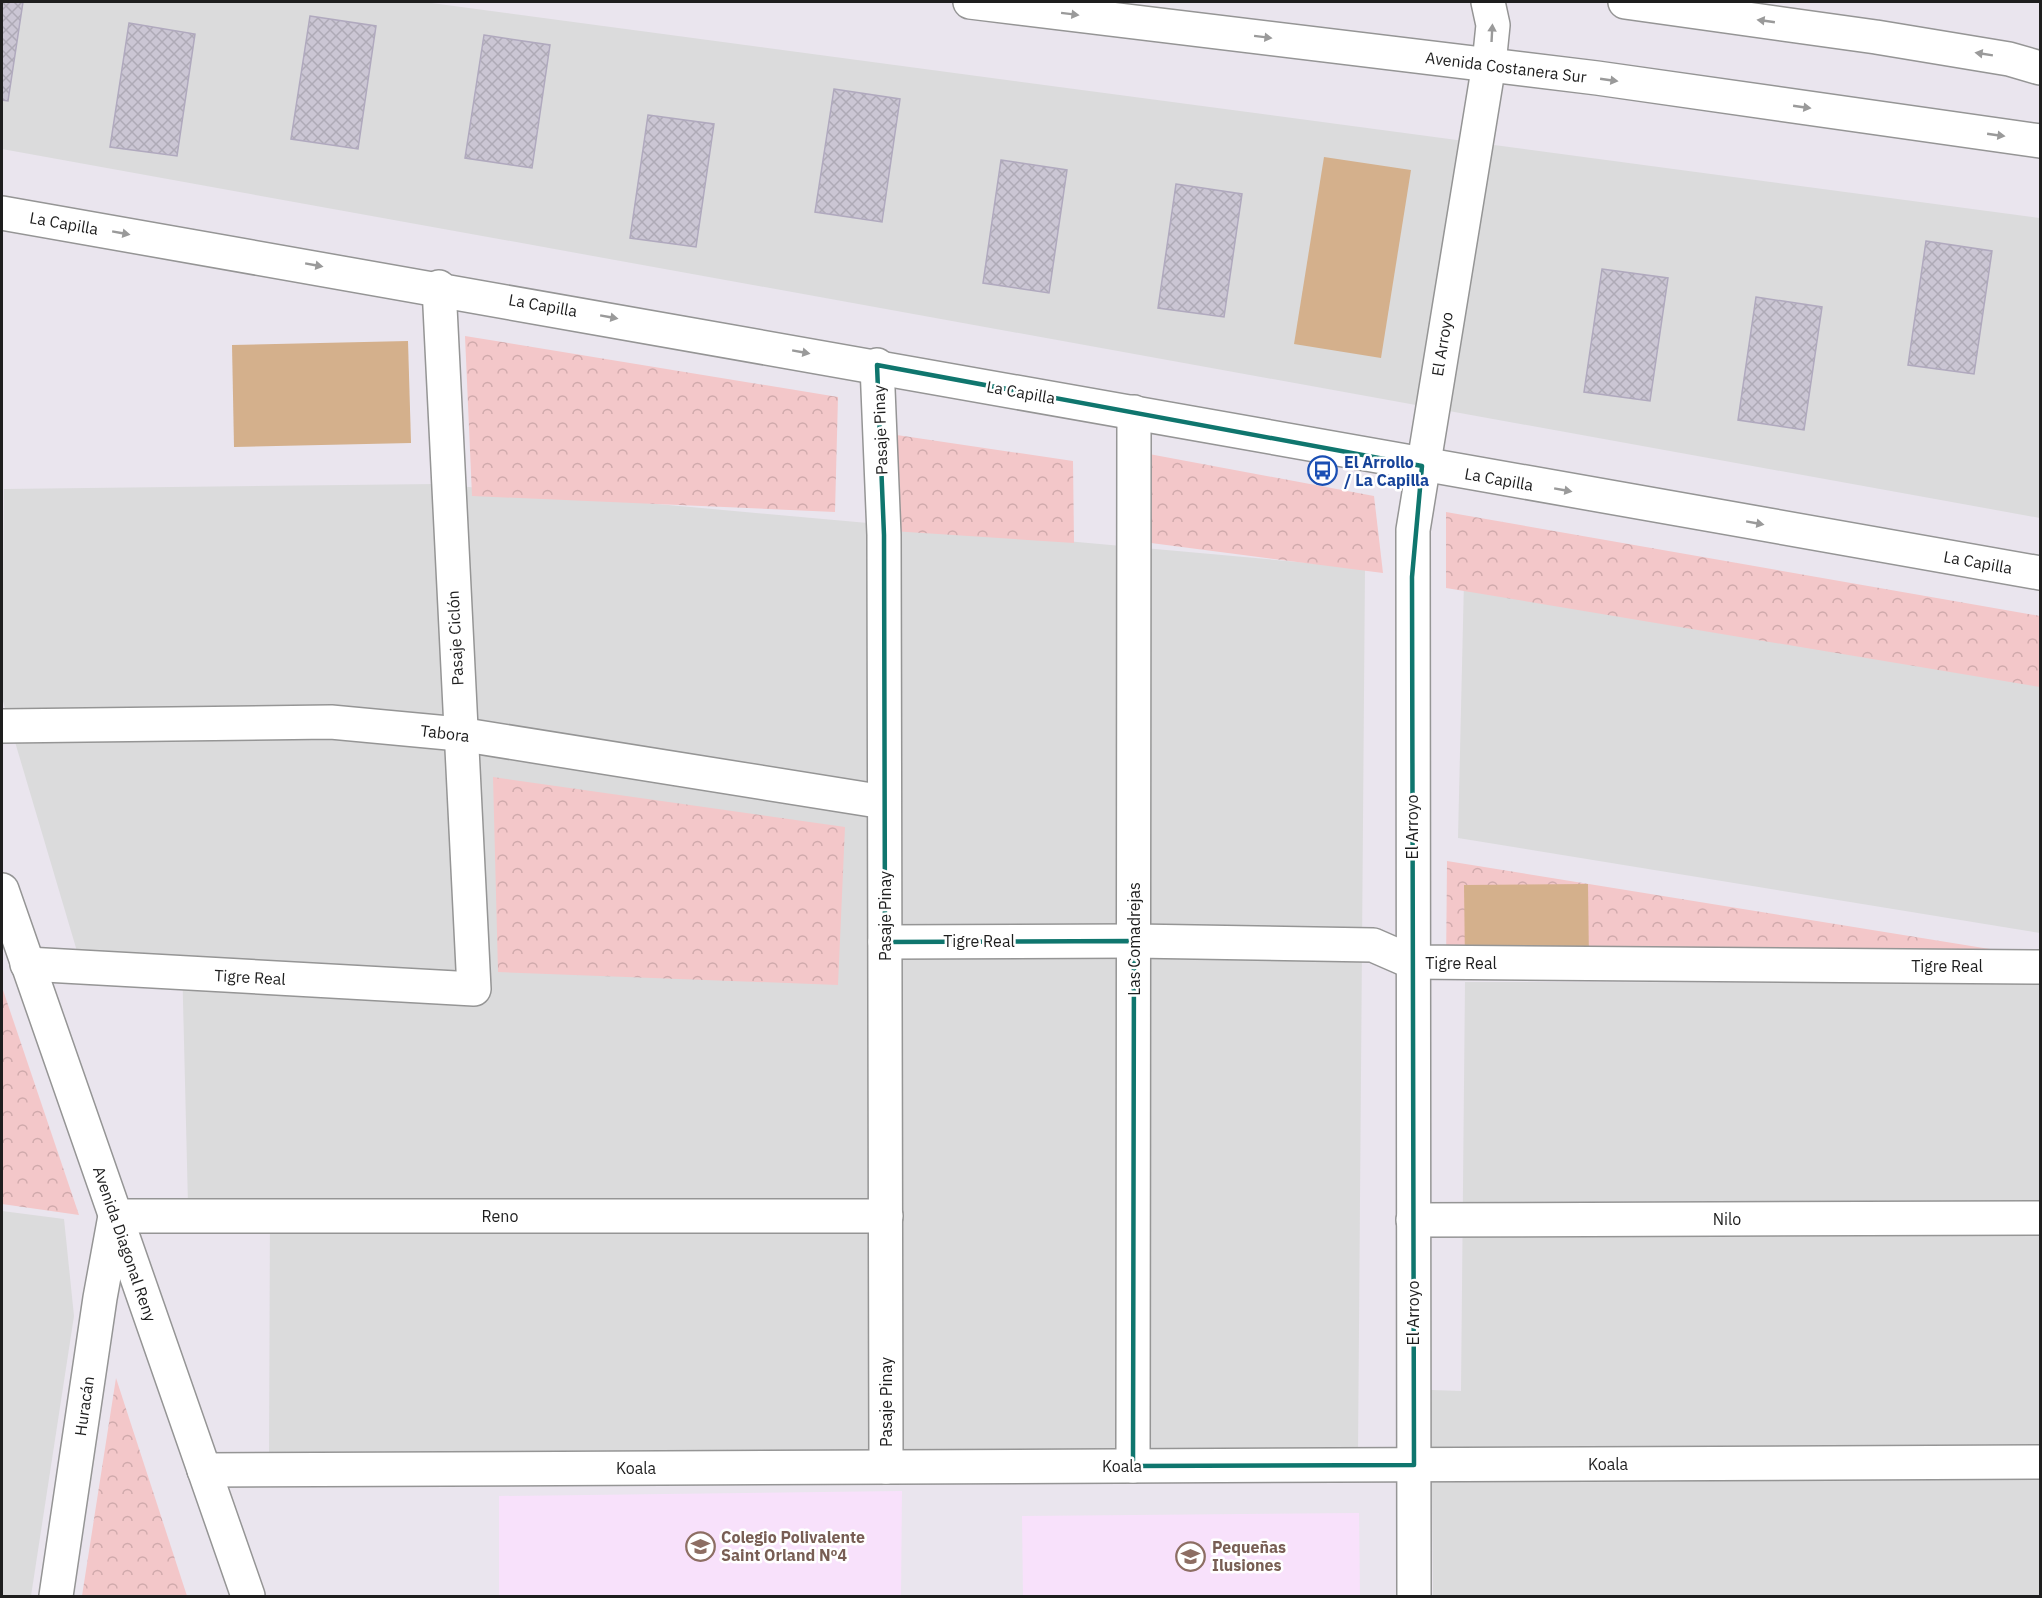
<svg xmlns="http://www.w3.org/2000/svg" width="2042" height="1598" viewBox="0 0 2042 1598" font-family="'IBM Plex Sans',sans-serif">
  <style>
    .residential { fill: #dbdbdc }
    .education { fill: #f8e1fb }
    .park { fill: url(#park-crowns) }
    .pitch { fill: #d4b08c }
    .building { fill: url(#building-cross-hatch); stroke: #b0a9be; stroke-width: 1.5 }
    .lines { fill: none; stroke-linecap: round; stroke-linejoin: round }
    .minor-casing { stroke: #959595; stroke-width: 36 }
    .minor { stroke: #fff; stroke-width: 33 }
    .oneway { fill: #9a9a9a }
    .marked { fill: none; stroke: #0f766e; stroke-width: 4.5; stroke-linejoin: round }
    .labels { text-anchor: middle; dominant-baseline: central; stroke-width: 5; stroke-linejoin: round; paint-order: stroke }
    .street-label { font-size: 16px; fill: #1e1e1e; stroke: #fff }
    .transit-label { font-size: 16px; font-weight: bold; fill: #164399; stroke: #fff; text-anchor: start }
    .education-label { font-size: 16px; font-weight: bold; fill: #785e54; stroke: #fff; text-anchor: start }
  </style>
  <defs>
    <pattern id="park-crowns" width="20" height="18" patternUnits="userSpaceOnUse" patternTransform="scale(1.5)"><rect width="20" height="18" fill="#f3c7c9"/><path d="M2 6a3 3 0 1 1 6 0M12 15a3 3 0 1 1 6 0" fill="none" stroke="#d0aaac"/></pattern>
    <pattern id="building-cross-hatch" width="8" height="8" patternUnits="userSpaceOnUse" patternTransform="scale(1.5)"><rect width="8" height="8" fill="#cbc6d4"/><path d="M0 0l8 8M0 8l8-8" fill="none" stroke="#aeaab6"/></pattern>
  </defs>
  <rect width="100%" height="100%" fill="#eae5ee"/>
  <!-- residential -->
  <g class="residential">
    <path d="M2,2H424L2040,218V518L2,149Z"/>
    <path d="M436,484L1365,568L1358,1454L269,1453L270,1204L188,1205L182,960L79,958L2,698L4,489Z"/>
    <path d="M1464,580L2040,673V933L1458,838Z"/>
    <path d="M1465,982L2040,983V1596H1433L1431,1390L1461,1391Z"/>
    <path d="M2,1211L64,1219L74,1316L31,1596H2Z"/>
  </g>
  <!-- education -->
  <g class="education">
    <path d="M902,1491L901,1596H499V1496Z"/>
    <path d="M1359,1513L1360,1596H1023L1022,1516Z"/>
  </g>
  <!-- park -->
  <g class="park">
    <path d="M465,336L838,397L835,512L472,496Z"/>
    <path d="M890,434L1073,461L1074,543L892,531Z"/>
    <path d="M1149,454L1374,496L1383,573L1151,543Z"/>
    <path d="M1446,512L2040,616V687L1446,588Z"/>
    <path d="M493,777L845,827L838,985L498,972Z"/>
    <path d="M1447,861L2033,956L1446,970Z"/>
    <path d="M2,987L79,1215L2,1204Z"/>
    <path d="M116,1378L187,1596H82Z"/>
  </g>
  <!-- pitch -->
  <g class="pitch">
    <path d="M1324,157L1411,170L1381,358L1294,344Z"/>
    <path d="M408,341L411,443L234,447L232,345Z"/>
    <path d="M1588,884L1589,962L1465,963L1464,885Z"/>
  </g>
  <!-- building -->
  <g class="building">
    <path d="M2,2H23L8,101L2,100Z"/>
    <path d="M310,16L376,26L358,149L291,139Z"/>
    <path d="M129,23L195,34L177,156L110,147Z"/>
    <path d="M484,35L550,45L532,168L465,158Z"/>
    <path d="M834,89L900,99L882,222L815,212Z"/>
    <path d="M648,115L714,124L696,247L630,238Z"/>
    <path d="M1001,160L1067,170L1049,293L983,283Z"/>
    <path d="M1176,184L1242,194L1224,317L1158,308Z"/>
    <path d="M1926,241L1992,251L1974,374L1908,365Z"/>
    <path d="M1602,269L1668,278L1650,401L1584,392Z"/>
    <path d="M1756,297L1822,307L1804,430L1738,420Z"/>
  </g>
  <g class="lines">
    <defs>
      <g id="minor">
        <path d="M970,2L1597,78L2040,141"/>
        <path d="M1625,2L1876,37L2009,59L2040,68"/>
        <path d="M2,213C682,328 1360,455 2040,573"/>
        <path d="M877,365L884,535L886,1467"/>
        <path d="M2,726L331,722L459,734L884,802"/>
        <path d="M2,890L248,1596"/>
        <path d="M885,942L1134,941L1373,945L1412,962L2040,967"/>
        <path d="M27,964L474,989L439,287"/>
        <path d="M1413,1220L2040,1218"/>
        <path d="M1133,1466L1134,412"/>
        <path d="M204,1470L2040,1462"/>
        <path d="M56,1596L100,1298L115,1216H886"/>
        <path d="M1414,1596L1413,530L1489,64L1493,25L1488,2"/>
      </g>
    </defs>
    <!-- minor casing -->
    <use href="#minor" class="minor-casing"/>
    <!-- minor -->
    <use href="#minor" class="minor"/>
  </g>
  <!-- one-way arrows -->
  <defs><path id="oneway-solid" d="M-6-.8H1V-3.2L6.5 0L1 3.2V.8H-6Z" transform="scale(1.5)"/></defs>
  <g class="oneway">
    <use href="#oneway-solid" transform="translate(1070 14) rotate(7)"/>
    <use href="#oneway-solid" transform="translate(1766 21) rotate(-172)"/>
    <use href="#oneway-solid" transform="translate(1492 33) rotate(-87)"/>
    <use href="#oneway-solid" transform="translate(1263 37) rotate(7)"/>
    <use href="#oneway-solid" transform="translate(1984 54) rotate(-171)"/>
    <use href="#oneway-solid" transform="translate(1609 80) rotate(8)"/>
    <use href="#oneway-solid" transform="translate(1802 107) rotate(8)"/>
    <use href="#oneway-solid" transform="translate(1996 135) rotate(8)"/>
    <use href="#oneway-solid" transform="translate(121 233) rotate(10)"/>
    <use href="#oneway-solid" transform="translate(314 265) rotate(10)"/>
    <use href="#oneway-solid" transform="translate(609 317) rotate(10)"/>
    <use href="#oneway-solid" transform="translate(801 352) rotate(10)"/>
    <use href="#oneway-solid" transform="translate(1563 490) rotate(10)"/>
    <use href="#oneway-solid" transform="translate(1755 523) rotate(10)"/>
  </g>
  <!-- marked area -->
  <path class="marked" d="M877,365L1422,466L1412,577L1414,1465L1133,1466L1134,941L885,942L884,535Z"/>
  <!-- icons -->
  <defs>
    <symbol id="bus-ring" viewBox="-11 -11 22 22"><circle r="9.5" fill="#fff" stroke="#1a4fb4" stroke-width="1.5"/><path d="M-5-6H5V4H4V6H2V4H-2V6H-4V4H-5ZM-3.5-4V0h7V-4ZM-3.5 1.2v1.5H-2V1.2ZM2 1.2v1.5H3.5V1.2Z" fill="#1a4fb4"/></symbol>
    <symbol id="school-ring" viewBox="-11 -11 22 22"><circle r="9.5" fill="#fff" stroke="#8d6e63" stroke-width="1.5"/><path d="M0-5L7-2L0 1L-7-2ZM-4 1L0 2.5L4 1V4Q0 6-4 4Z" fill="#8d6e63"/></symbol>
  </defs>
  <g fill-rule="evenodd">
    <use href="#bus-ring" x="1306" y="454" width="33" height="33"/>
    <use href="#school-ring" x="684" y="1530" width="33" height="33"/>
    <use href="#school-ring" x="1174" y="1540" width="33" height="33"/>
  </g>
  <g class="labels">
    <!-- street labels -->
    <g class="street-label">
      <text transform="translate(1506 67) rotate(7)">Avenida Costanera Sur</text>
      <text transform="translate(64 223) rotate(10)">La Capilla</text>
      <text transform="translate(543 305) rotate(10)">La Capilla</text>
      <text transform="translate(1442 344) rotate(-81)">El Arroyo</text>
      <text transform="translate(1021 392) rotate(10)">La Capilla</text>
      <text transform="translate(880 430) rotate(-92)">Pasaje Pinay</text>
      <text transform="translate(1499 479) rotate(10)">La Capilla</text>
      <text transform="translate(1978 562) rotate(10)">La Capilla</text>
      <text transform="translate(455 638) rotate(-93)">Pasaje Ciclón</text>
      <text transform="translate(445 733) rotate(7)">Tabora</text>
      <text transform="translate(1412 827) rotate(-90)">El Arroyo</text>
      <text transform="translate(885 916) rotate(-90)">Pasaje Pinay</text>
      <text transform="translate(1134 939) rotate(-90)">Las Comadrejas</text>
      <text x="979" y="941">Tigre Real</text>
      <text x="1461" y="963">Tigre Real</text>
      <text x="1947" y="966">Tigre Real</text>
      <text transform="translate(250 977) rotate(3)">Tigre Real</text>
      <text x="500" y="1216">Reno</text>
      <text x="1727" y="1219">Nilo</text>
      <text transform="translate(125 1244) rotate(71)">Avenida Diagonal Reny</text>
      <text transform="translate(1413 1313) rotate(-90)">El Arroyo</text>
      <text transform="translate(886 1402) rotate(-90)">Pasaje Pinay</text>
      <text transform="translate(84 1406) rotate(-82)">Huracán</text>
      <text x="1608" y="1464">Koala</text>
      <text x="1122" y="1466">Koala</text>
      <text x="636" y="1468">Koala</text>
    </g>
    <!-- transit labels -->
    <g class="transit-label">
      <text x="1344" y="462">El Arrollo<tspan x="1344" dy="18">/ La Capilla</tspan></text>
    </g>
    <!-- education labels -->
    <g class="education-label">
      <text x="721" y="1537">Colegio Polivalente<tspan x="721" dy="18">Saint Orland Nº4</tspan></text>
      <text x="1212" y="1547">Pequeñas<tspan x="1212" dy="18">Ilusiones</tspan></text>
    </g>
  </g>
  <!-- border -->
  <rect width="2042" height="1598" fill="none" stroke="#1e1e1e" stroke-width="6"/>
</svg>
